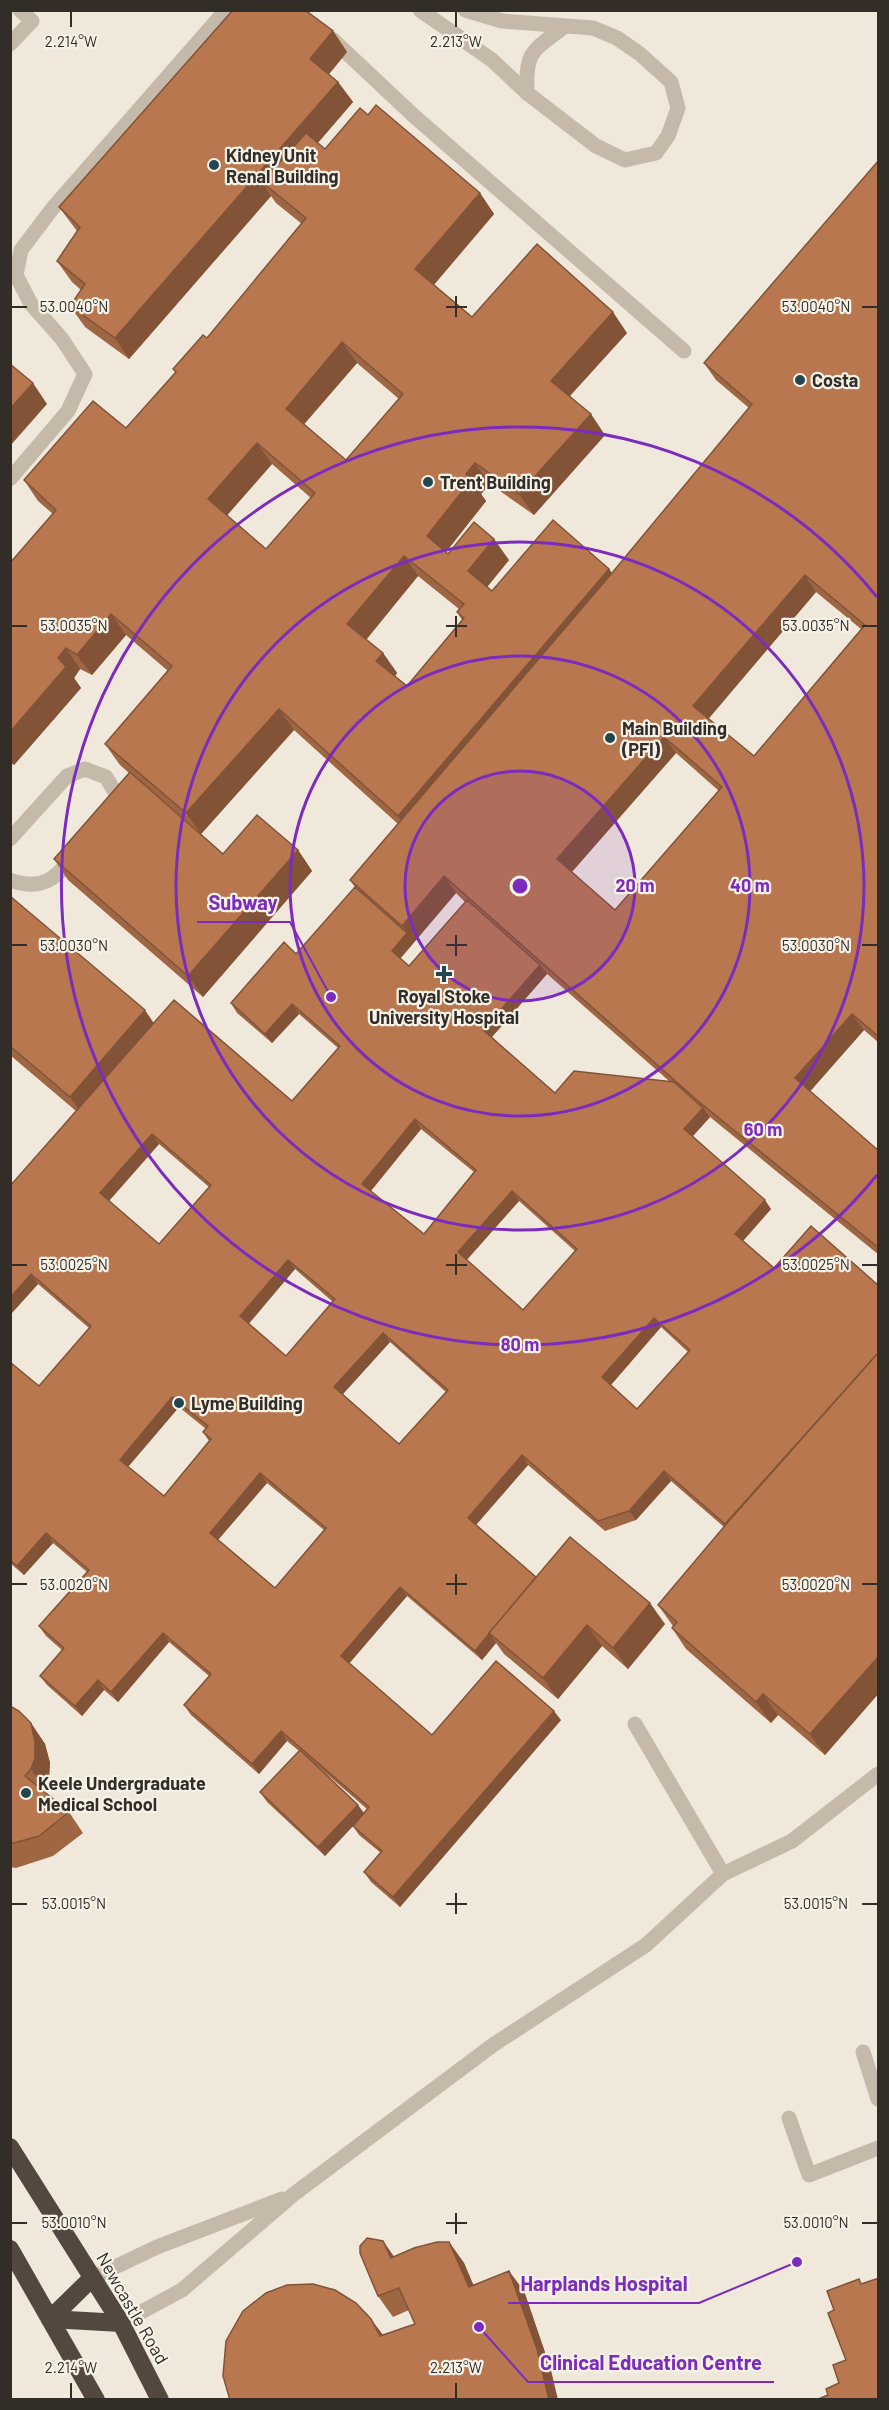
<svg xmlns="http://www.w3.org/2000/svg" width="889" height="2410" viewBox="0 0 889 2410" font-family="Barlow,sans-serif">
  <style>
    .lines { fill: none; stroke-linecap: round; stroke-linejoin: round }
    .minor { stroke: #c5baa9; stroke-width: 15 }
    .highway { stroke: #534840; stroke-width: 18 }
    .wall { fill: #9f6644; fill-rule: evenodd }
    .shaded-wall { fill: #825337 }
    .building { fill: #b9774f; stroke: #825337; stroke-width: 1.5; fill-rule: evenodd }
    .ticks { fill: none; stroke: #332d28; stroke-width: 2 }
    .ring { fill: none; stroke: #7b2cbf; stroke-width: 3 }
    .poi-dot { fill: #224750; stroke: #f7f2e7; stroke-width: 2 }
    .labels { text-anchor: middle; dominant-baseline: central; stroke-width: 4.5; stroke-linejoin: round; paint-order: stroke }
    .poi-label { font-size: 18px; font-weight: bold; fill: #332d28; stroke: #f7f2e7; text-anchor: start }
    .street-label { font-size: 18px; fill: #332d28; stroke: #f7f2e7 }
    .ticks-label { font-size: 15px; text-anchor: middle; fill: #332d28; stroke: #f7f2e7; stroke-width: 4.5; stroke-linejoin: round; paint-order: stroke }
    .centre { fill: #7b2cbf; stroke: #f7f2e7; stroke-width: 3 }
    .ring-label { font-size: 18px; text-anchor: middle; font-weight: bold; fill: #7b2cbf; stroke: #f7f2e7; stroke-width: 4.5; stroke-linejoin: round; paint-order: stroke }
    .leader { fill: none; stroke: #7b2cbf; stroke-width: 2 }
    .callout-dot { fill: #7b2cbf; stroke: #f7f2e7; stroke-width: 2 }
    .callout-label { font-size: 20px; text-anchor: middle; font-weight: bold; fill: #7b2cbf; stroke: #f7f2e7; stroke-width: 4.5; stroke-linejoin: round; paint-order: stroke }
  </style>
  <rect width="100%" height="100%" fill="#efe8db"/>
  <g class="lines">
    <!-- minor -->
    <g class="minor">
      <path d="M420,10L492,60L527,93"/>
      <path d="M465,10L502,21L593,28L617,38L640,54L671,82L678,108L668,136L656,153L625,160L596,146L527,93C525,50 533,51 565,26"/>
      <path d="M332,39L414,116L684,351"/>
      <path d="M10,44L32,21L20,10"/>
      <path d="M10,479L68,411L85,374L62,339L31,304L16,275L21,250L52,209L226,10"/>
      <path d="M10,839L67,776L85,769L106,777L116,794L114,809"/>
      <path d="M10,880C42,892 56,878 75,855"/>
      <path d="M635,1724L723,1874"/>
      <path d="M863,2052L878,2099"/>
      <path d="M789,2118L809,2175L878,2148"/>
      <path d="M92,2278L157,2247L282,2199"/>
      <path d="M121,2323L182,2290L294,2194L493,2045L646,1945L723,1874L792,1841L878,1774"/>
    </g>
    <!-- highway -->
    <g class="highway">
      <path d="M10,2147L121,2323L160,2400"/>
      <path d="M10,2249L96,2400"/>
      <path d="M50,2319L121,2323"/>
      <path d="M50,2319L92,2278"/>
    </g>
  </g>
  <!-- wall -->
  <g class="wall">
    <path d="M333,31L347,52L329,74L338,82L353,102L318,143L325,149L368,115L480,193L494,214L434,285L472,317L627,333L570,396L605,435L534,515L490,484L481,494L486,501L446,552L448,554L509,560L487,587L492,591L609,569L612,573L749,408L716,380L704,363L879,160V1043L864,1030L810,1091L879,1151V1255L710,1117L693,1136L771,1209L743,1241L774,1268L879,1286V1693L825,1755L778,1715L771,1723L686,1649L672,1628L673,1626L658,1605L724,1527L671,1481L636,1520L605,1531L528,1465L476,1525L536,1577L665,1624L628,1669L602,1646L558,1699L504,1654L496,1643L482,1660L407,1596L349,1663L432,1735L561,1720L400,1907L371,1882L364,1872L381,1853L359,1835L353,1826L325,1856L267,1802L260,1792L299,1751L287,1741L259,1774L191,1715L184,1705L209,1676L169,1642L118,1702L104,1690L82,1716L47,1685L40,1676L62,1650L46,1636L39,1626L87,1572L53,1543L24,1575L10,1563V1362L39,1386L89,1328L38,1284L10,1315V1186L76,1111L10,1055V896L153,1023L292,1101L338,1048L299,1014L272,1043L237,1013L231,1003L296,954L355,887L350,880L398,824L294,730L201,834L223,854L298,850L312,871L203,997L68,880L54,859L129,773L120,765L105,744L168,671L126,635L92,675L80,669L74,678L81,688L14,765L10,762V563L53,514L38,501L24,480L126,428L207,338L302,224L276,203L271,196L129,359L85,327L70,306L81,290L72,282L57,261L77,231L59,207ZM357,363L399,399L346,460L304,424ZM272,464L311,498L266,549L227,515ZM418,576L459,609L457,612L462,620L407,686L395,676L397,673L383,653L366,639ZM816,592L861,629L754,756L708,719ZM676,753L719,791L615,910L572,872ZM456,893L465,902L409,966L400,959ZM546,973L669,1081L555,1093L492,1037L547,974ZM421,1129L474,1172L424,1234L371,1191ZM159,1144L209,1187L159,1244L109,1201ZM519,1201L575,1251L523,1310L466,1260ZM295,1269L333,1302L286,1356L248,1323ZM661,1327L688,1352L637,1409L611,1385ZM390,1342L446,1392L399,1444L343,1394ZM179,1407L206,1429L203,1432L209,1441L164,1496L128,1467ZM267,1483L324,1530L275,1588L218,1540ZM314,1763L367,1809L364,1813L358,1805Z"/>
    <path d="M10,1706L31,1723L45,1744L50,1763L49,1778L45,1790L44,1792L69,1812L83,1833L53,1856L16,1868L10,1867Z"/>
    <path d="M383,2241L394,2257L449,2242L464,2263L473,2285L524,2291L551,2370L383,2335L415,2324L409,2310L393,2317L378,2296Z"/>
  </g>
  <!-- shaded-wall -->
  <g class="shaded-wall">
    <path d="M333,31L347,52L325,79L310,59Z"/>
    <path d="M338,82L353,102L274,193L262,182L271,196L129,359L115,338Z"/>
    <path d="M480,193L494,214L430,289L415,269Z"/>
    <path d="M613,312L627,333L565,401L551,381Z"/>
    <path d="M342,342L357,363L300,429L286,409Z"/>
    <path d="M33,383L47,404L10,446V409Z"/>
    <path d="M591,414L605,435L534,515L519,494Z"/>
    <path d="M257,443L272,464L223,520L208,499Z"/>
    <path d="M475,463L490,484L481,494L486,501L442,557L427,536L466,474Z"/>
    <path d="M494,539L509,560L483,592L468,571Z"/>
    <path d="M404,556L418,576L362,645L347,624Z"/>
    <path d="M609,569L623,590L413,837L398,816Z"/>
    <path d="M805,575L816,592L705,723L693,706Z"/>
    <path d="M111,614L126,635L92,675L77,655Z"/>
    <path d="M66,648L80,669L74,678L81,688L14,765L10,760V732L58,658Z"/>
    <path d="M383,653L397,673L391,682L376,661Z"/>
    <path d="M279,709L294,730L201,834L186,813Z"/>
    <path d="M664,737L676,753L569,875L557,859Z"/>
    <path d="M298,850L312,871L203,997L188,976Z"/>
    <path d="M444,876L456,893L398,961L392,951L407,933L402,926Z"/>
    <path d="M540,965L547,974L490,1039L483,1030Z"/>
    <path d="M292,1004L299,1014L272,1043L265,1034Z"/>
    <path d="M145,1010L159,1031L85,1118L70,1097Z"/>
    <path d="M852,1014L864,1030L807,1095L795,1078Z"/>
    <path d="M703,1108L710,1117L691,1138L684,1129Z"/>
    <path d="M415,1119L421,1129L369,1193L362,1184Z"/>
    <path d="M152,1134L159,1144L107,1203L100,1193Z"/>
    <path d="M512,1191L519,1201L465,1262L458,1252Z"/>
    <path d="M765,1200L771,1209L741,1243L735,1234Z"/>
    <path d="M288,1260L295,1269L247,1326L240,1316Z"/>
    <path d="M31,1274L38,1284L10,1315V1298Z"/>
    <path d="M654,1318L661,1327L609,1387L602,1377Z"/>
    <path d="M383,1333L390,1342L341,1396L334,1387Z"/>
    <path d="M172,1397L179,1407L126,1469L120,1460Z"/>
    <path d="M522,1455L528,1465L474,1527L468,1518Z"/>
    <path d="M664,1471L671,1481L636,1520L629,1511Z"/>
    <path d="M260,1473L267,1483L216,1542L210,1533Z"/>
    <path d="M46,1533L53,1543L24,1575L17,1566Z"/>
    <path d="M400,1587L407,1596L348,1665L341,1656Z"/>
    <path d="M650,1603L665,1624L628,1669L613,1648Z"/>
    <path d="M587,1625L602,1646L558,1699L543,1678Z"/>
    <path d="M163,1633L169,1642L118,1702L111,1692Z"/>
    <path d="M490,1634L496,1643L482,1660L475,1651Z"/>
    <path d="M879,1656V1693L825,1755L810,1734Z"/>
    <path d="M98,1680L104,1690L82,1716L75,1706Z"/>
    <path d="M763,1694L778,1715L771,1723L756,1702Z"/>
    <path d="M554,1711L561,1720L400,1907L393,1897Z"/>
    <path d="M31,1723L45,1744L50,1763L49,1778L45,1790L31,1769Z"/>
    <path d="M281,1731L287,1741L259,1774L252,1764Z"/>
    <path d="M358,1805L364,1814L325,1856L318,1847Z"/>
    <path d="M383,2241L397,2261L391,2258Z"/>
    <path d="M449,2242L464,2263L483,2307L469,2287Z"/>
    <path d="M509,2271L524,2291L551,2370L558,2400H549Z"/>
    <path d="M371,2319L386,2339L380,2336Z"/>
  </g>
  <!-- building -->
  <g class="building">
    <path d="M233,10H305L333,31L310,59L338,82L115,338L70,306L85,284L57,261L80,227L59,207Z"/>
    <path d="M376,105L480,193L415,269L472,317L537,244L613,312L551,381L591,414L519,494L475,463L466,474L471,480L427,536L448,554L474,522L494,539L468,571L492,591L553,520L609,569L398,816L279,709L186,813L105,744L172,666L111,614L77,655L66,648L58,658L66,667L10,732V563L56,510L24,480L93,401L126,428L176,372L173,369L203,335L207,338L306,218L262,182L306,133L325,149L360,108L368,115ZM342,342L403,394L346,460L286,409ZM257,443L315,493L266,549L208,499ZM404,556L464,604L457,612L464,618L407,686L376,661L383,653L347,624Z"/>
    <path d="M879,160V1037L852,1014L795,1078L879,1151V1248L698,1101L444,876L402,926L350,880L612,573L752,404L704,363ZM805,575L865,625L754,756L693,706ZM664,737L722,787L615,910L557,859Z"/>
    <path d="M10,364L33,383L10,409Z"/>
    <path d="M130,772L223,854L257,815L298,850L188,976L54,859Z"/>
    <path d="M355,887L407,933L392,951L409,966L467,900L540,965L483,1030L555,1093L574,1071L674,1082L703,1108L684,1129L765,1200L735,1234L774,1268L811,1226L879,1286V1352L725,1524L664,1471L629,1511L598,1521L522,1455L468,1518L536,1577L475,1651L400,1587L341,1656L432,1735L496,1661L554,1711L393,1897L364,1872L382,1851L353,1826L369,1807L281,1731L252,1764L184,1705L211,1674L163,1633L111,1692L98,1680L75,1706L40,1676L64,1648L39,1626L89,1570L46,1533L17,1566L10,1560V1362L39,1386L91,1326L31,1274L10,1298V1186L174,1000L292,1101L340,1046L292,1004L265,1034L231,1003L284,942L296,954ZM415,1119L476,1170L424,1234L362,1184ZM152,1134L211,1185L159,1244L100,1193ZM512,1191L577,1249L523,1310L458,1252ZM288,1260L335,1299L286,1356L240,1316ZM654,1318L690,1350L637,1409L602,1377ZM383,1333L448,1390L399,1444L334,1387ZM172,1397L208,1426L203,1432L211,1439L164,1496L120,1460ZM260,1473L326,1528L275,1588L210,1533Z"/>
    <path d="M10,896L145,1010L70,1097L10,1046Z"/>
    <path d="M879,1352V1656L810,1734L763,1694L756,1702L672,1628L677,1622L658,1605L728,1522Z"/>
    <path d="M570,1537L650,1603L613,1648L587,1625L543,1678L489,1633Z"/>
    <path d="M10,1706L19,1711L31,1723L35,1742V1758L31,1769L25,1776L69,1812L39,1836L10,1844Z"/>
    <path d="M300,1750L358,1805L318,1847L260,1792Z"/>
    <path d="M367,2238L383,2241L391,2258L414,2248L437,2242H449L469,2287L509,2271L537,2349L549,2400H230L223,2376L226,2341L243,2311L266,2293L287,2285L313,2284L335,2290L356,2303L371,2319L380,2336L415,2324L399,2288L378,2296L360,2253V2246Z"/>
    <path d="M879,2278V2400H816L828,2395L826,2389L839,2383L833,2365L846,2360L828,2313L834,2310L827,2291L859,2279L861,2284Z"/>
  </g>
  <!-- ticks -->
  <path class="ticks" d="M71,12V27M456,12V27M456,296V317M12,307H27M446,307H467M862,307H877M456,616V637M12,626H27M446,626H467M862,626H877M456,935V956M12,945H27M446,945H467M862,945H877M456,1254V1275M12,1265H27M446,1265H467M862,1265H877M456,1574V1595M12,1584H27M446,1584H467M862,1584H877M456,1893V1914M12,1904H27M446,1904H467M862,1904H877M456,2213V2234M12,2223H27M446,2223H467M862,2223H877M71,2383V2398M456,2383V2398"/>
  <!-- distance rings -->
  <circle cx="520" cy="886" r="115" fill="#7b2cbf" fill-opacity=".12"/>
  <g class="ring">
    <circle cx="520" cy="886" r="115"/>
    <circle cx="520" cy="886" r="230"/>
    <circle cx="520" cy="886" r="344"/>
    <path d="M877 1175A459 459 0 1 1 877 597"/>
  </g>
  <!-- markers -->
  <g class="poi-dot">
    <circle cx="214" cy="165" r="6"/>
    <circle cx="800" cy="380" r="6"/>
    <circle cx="428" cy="482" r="6"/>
    <circle cx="610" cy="738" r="6"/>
    <path d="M441 965h6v6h6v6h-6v6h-6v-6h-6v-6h6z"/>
    <circle cx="179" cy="1403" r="6"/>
    <circle cx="26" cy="1793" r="6"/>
  </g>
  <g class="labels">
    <!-- poi labels -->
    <g class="poi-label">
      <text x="226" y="155">Kidney Unit<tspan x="226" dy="21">Renal Building</tspan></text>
      <text x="812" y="380">Costa</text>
      <text x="440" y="482">Trent Building</text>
      <text x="622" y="728">Main Building<tspan x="622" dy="21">(PFI)</tspan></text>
      <text x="444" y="996" text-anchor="middle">Royal Stoke<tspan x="444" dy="21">University Hospital</tspan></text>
      <text x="191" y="1403">Lyme Building</text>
      <text x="38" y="1783">Keele Undergraduate<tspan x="38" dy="21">Medical School</tspan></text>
    </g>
    <!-- street labels -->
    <g class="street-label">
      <text transform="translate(133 2308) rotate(60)">Newcastle Road</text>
    </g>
  </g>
  <g class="ticks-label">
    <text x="71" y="47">2.214°W</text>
    <text x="456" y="47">2.213°W</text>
    <text x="74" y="312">53.0040°N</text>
    <text x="816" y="312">53.0040°N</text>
    <text x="74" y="631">53.0035°N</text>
    <text x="816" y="631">53.0035°N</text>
    <text x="74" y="951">53.0030°N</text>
    <text x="816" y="951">53.0030°N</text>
    <text x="74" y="1270">53.0025°N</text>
    <text x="816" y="1270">53.0025°N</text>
    <text x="74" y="1590">53.0020°N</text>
    <text x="816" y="1590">53.0020°N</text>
    <text x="74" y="1909">53.0015°N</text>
    <text x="816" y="1909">53.0015°N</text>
    <text x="74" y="2228">53.0010°N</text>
    <text x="816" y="2228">53.0010°N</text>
    <text x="71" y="2373">2.214°W</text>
    <text x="456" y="2373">2.213°W</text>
  </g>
  <circle cx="520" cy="886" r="9" class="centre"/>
  <g class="ring-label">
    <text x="635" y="892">20 m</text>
    <text x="750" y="892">40 m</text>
    <text x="763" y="1136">60 m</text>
    <text x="520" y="1351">80 m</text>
  </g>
  <!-- callouts -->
  <path class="leader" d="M331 997L290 922H197M797 2262L699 2303H508M479 2327L528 2382H774"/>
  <g class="callout-dot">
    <circle cx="331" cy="997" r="6"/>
    <circle cx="797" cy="2262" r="6"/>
    <circle cx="479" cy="2327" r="6"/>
  </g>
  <g class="callout-label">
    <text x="243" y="910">Subway</text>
    <text x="604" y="2291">Harplands Hospital</text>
    <text x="651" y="2370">Clinical Education Centre</text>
  </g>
  <!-- border -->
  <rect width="889" height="2410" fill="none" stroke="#332d28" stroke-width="24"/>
</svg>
